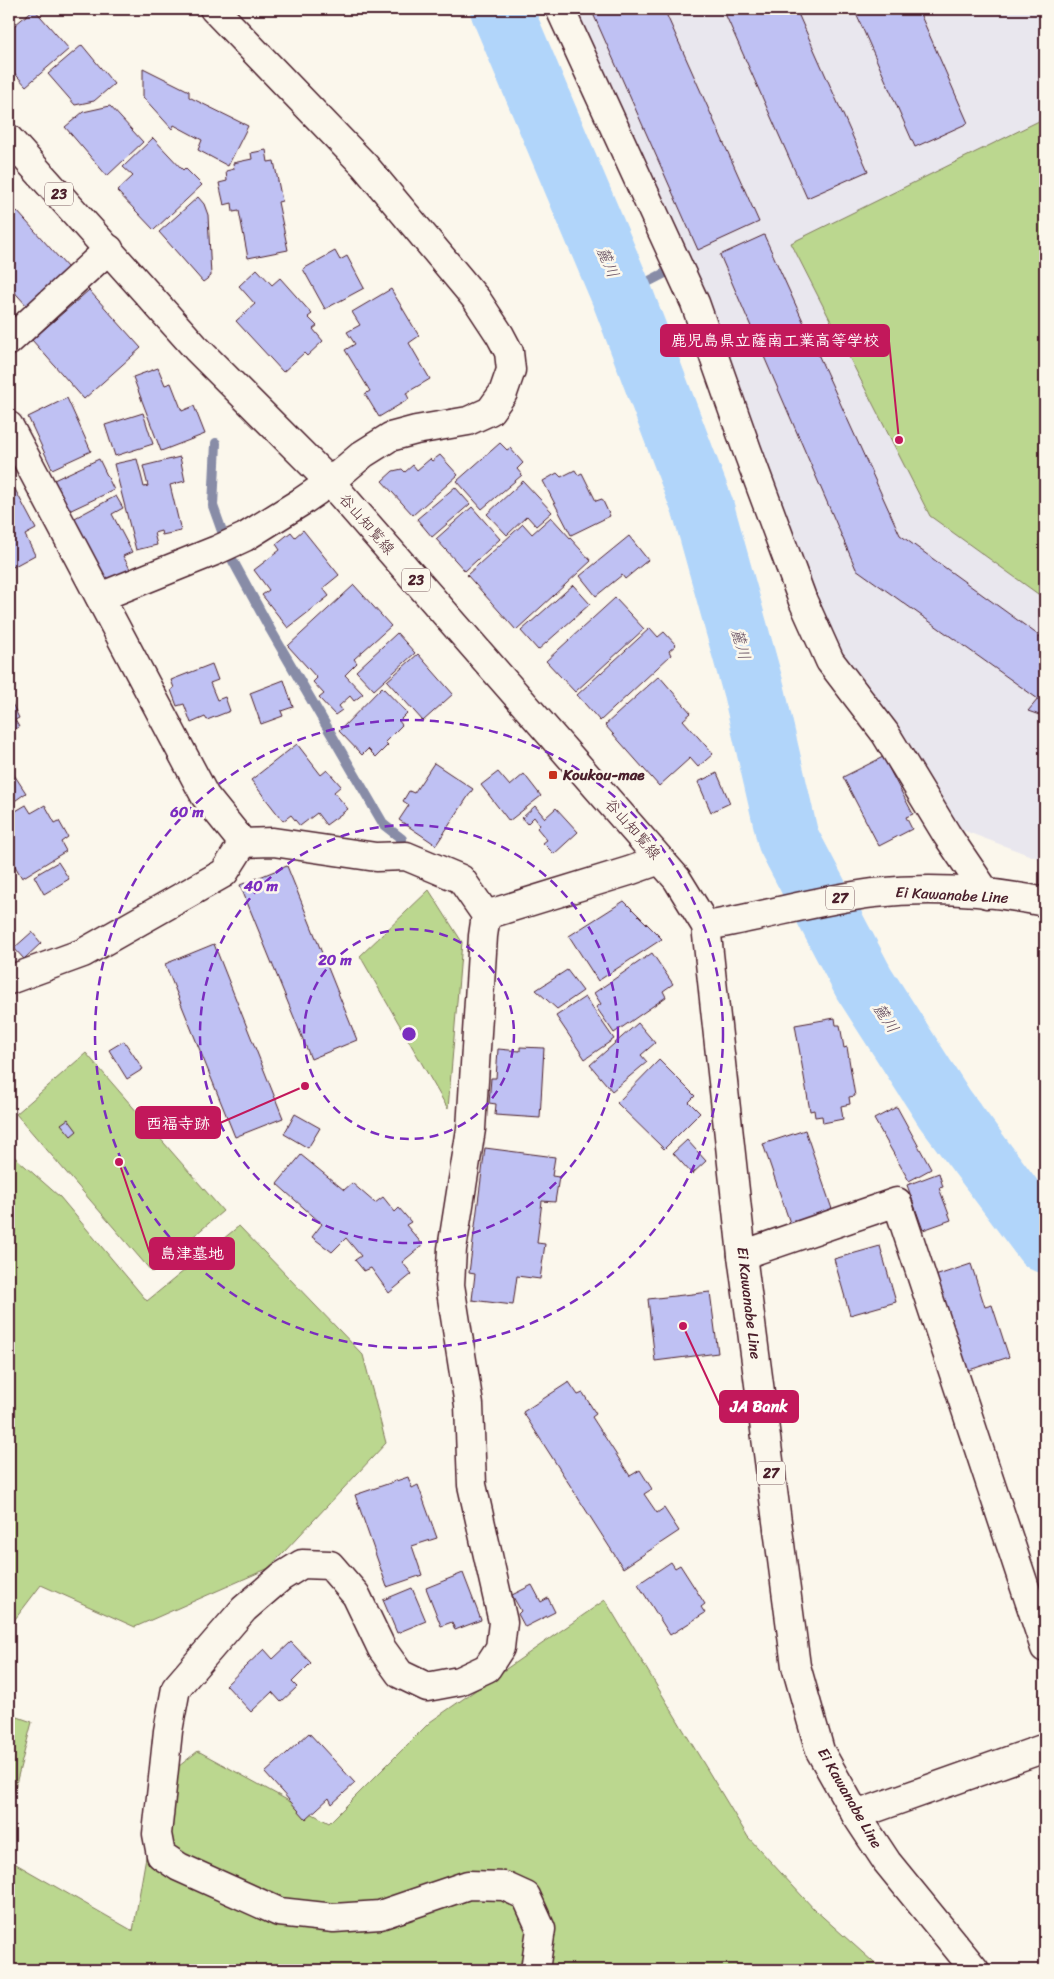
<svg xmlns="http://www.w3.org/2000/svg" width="1054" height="1979" viewBox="0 0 1054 1979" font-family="Sriracha,'Klee One',sans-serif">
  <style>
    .built { fill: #e9e7ee }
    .green { fill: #bbd78f; stroke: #827b5d }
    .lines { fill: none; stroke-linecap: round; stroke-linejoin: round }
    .stream { stroke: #888ca7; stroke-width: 10 }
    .river { stroke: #b1d5fa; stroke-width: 62 }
    .building { fill: #bfc1f3; stroke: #4a1f2b }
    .street-casing { stroke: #4a1f2b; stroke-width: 31 }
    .primary-casing { stroke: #4a1f2b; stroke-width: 31 }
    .street { stroke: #fbf7ec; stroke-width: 28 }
    .primary { stroke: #fbf7ec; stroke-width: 28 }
    .ring { fill: none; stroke: #7b2cbf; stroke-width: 2.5; stroke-dasharray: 9 6 }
    .poi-dot { fill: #c8321e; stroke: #fbf7ec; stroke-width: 2 }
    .labels { text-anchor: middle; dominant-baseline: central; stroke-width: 5; stroke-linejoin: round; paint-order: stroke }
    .shield { fill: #fbf7ec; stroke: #7f6065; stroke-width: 1 }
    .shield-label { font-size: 14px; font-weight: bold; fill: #4a1f2b }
    .street-label { font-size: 15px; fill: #4a1f2b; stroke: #fbf7ec }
    .poi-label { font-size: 15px; font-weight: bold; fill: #4a1f2b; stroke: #fbf7ec; text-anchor: start }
    .water-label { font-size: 16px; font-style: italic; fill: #644c5f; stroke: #fbf7ec }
    .centre { fill: #7b2cbf; stroke: #fbf7ec; stroke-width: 2.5 }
    .ring-label { font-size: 15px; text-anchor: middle; font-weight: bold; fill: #7b2cbf; stroke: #fbf7ec; stroke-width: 5; stroke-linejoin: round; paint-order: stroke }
    .leader { fill: none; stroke: #c2185b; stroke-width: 2 }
    .callout-dot { fill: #c2185b; stroke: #fbf7ec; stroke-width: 2 }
    .callout { fill: #c2185b; stroke: #c2185b; stroke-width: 2 }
    .callout-label { font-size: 16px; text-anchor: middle; font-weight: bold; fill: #fff }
  </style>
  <rect width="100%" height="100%" fill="#fbf7ec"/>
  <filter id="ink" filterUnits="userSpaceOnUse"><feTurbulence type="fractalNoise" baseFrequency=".02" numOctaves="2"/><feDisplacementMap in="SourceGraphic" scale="10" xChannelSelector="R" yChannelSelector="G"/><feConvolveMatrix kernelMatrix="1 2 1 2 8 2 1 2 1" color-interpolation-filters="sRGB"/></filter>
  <g filter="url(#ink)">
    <!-- built -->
    <path class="built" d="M568,9H1045V861L954,827L836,651Z"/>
    <!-- green -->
    <g class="green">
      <path d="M1045,118V599L930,516L791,243Z"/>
      <path d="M429,890L462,942L448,1109L360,956Z"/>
      <path d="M86,1053L223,1211L152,1272L16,1114Z"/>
      <path d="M9,1152L60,1197L147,1301L239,1226L363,1355L386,1443L269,1568L135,1627L41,1585L9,1627Z"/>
      <path d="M605,1600L748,1837L814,1909L882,1970H9V1860L133,1931L159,1782L198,1751L329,1823L430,1722Z"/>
      <path d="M9,1714L32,1722L9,1811Z"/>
    </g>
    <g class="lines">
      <!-- stream -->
      <g class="stream">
        <path d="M622,295L665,273"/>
        <path d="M216,443L213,506L223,534"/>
        <path d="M233,561L270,629L384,825L402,839"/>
      </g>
      <!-- river -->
      <path class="river" d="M501,9L622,295L703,508L754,691L788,839L864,983L945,1109L1045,1242"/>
    </g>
    <!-- building -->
    <g class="building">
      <path d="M34,9L69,49L26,86L9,67V30Z"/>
      <path d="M591,9H664L759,222L698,250Z"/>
      <path d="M723,9H796L868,171L807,198Z"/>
      <path d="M854,9H918L968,123L915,147Z"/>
      <path d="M82,45L114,84L94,101L75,105L48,74Z"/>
      <path d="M143,68L189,91V97L248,126L228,166L198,150L202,140L174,125L172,129L143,97Z"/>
      <path d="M110,106L143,142L107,176L65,127L83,112Z"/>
      <path d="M153,138L183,170L185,168L202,185L154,230L117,191L133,176L123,167Z"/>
      <path d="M266,150L268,162L274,161L282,201L278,202L288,250L248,258L239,211L233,212L232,203L224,205L219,183L227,181L226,171L234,169L233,163L252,159L251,153Z"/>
      <path d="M198,197L204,204L208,215L211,276L203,282L159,232Z"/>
      <path d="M17,211L68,268L27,306L9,286V219Z"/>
      <path d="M764,235L900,535L1045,640V717L1028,711L1038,699L856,569L720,255Z"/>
      <path d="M335,251L340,260L347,256L364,288L325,309L303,269Z"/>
      <path d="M257,269L272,285L280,278L312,314L308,317L317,326L313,329L323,341L307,356L304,353L283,372L236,321L255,304L239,286Z"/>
      <path d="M391,289L419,336L409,343L430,379L406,393L409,399L379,417L365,394L370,391L345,350L355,344L347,332L360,325L352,312Z"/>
      <path d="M89,290L141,348L84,399L32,340Z"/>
      <path d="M158,368L165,385L171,383L182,411L194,406L205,434L161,451L133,377Z"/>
      <path d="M67,398L91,451L52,469L28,417Z"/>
      <path d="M143,413L153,444L115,456L105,425Z"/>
      <path d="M500,443L507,450L510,448L523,463L517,469L522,475L482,509L457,481Z"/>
      <path d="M440,455L458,475L413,515L382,481L393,471L402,469L405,472L413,465L417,470L430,459L432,461Z"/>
      <path d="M180,457L185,481L170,485L181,531L162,535L161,531L154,533L157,545L136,550L114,464L137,459L144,487L148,486L143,466Z"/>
      <path d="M99,459L114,490L69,511L54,480Z"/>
      <path d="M575,470L578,475L582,473L596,501L602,499L610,516L571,535L543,481L557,473L561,477Z"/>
      <path d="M9,478L36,529L25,535L35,555L9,569Z"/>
      <path d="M523,481L552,512L536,526L527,516L507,535L487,514Z"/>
      <path d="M455,487L470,504L432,537L417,519Z"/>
      <path d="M116,496L123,508L112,514L132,552L123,556L130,569L106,581L73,519Z"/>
      <path d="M472,507L500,539L465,571L436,539Z"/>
      <path d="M551,517L591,561L516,630L467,575L523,524L532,534Z"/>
      <path d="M303,530L339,575L323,588L329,596L288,628L262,595L269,590L254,570L280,550L276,544L291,532L295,537Z"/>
      <path d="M629,536L648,560L625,579L622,575L596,596L580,576Z"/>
      <path d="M354,585L391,626L354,659L357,663L345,675L363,694L354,701L350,696L339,706L342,710L335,715L319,698L324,694L313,682L317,678L288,646Z"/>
      <path d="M573,585L590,604L538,650L521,631Z"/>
      <path d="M615,598L644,629L575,692L546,661Z"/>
      <path d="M650,628L658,637L664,632L676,645L669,651L671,655L600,721L577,695Z"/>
      <path d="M397,633L415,653L374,690L356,671Z"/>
      <path d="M418,654L453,694L423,721L387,681Z"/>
      <path d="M212,664L218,680L210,683L217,700L225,697L230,711L207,720L205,717L191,723L184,704L177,706L171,690L174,688L171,680Z"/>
      <path d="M659,676L691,713L683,720L713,754L698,767L690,758L659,786L605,725Z"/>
      <path d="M284,680L293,707L281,711L283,716L261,724L250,693Z"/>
      <path d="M382,687L407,713L399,721L402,725L385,742L388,745L376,757L368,749L362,755L339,731Z"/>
      <path d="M9,697L19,718L15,720L19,727L9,732Z"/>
      <path d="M297,744L321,775L327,770L341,786L334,792L348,809L326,825L317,813L300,826L291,815L283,821L251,780Z"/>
      <path d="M883,757L913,814L906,817L912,829L879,846L843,777Z"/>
      <path d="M434,763L473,789L436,845L399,820L409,805L403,801L409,791L414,793Z"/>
      <path d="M9,767L26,793L9,805Z"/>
      <path d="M498,772L510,786L524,774L541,796L509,821L481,785Z"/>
      <path d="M717,773L730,803L711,812L698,782Z"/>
      <path d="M26,805L31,813L45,805L55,823L59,821L68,837L61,842L66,851L22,878L9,856V815Z"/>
      <path d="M535,806L545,818L556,808L578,832L554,854L543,843L547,840L537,828L540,825L534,817L527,824L522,818Z"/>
      <path d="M58,862L69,879L44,894L34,876Z"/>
      <path d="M287,866L357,1040L311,1059L240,885Z"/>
      <path d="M624,901L662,939L598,981L569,936Z"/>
      <path d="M32,932L41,943L24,959L14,948Z"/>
      <path d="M214,944L283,1118L235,1137L165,964Z"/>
      <path d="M652,953L673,984L663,991L666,997L614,1033L596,1007L601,1004L594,993Z"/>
      <path d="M567,970L583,991L557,1009L536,990Z"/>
      <path d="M585,997L614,1039L585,1059L556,1016Z"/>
      <path d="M835,1018L836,1025H840L844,1048L847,1047L855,1096L849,1097L850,1104L841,1106L843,1119L823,1123L822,1116L815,1117L814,1110L810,1111L795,1025Z"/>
      <path d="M638,1023L655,1043L641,1055L647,1062L612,1091L590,1065Z"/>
      <path d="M124,1041L143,1069L127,1079L109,1050Z"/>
      <path d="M520,1047L544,1048L540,1118L495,1115L496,1104L489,1103L491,1078H496L498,1049L520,1051Z"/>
      <path d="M659,1060L695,1096L689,1102L700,1113L664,1149L617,1103Z"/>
      <path d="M897,1107L931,1169L909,1181L874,1119Z"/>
      <path d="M295,1114L320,1128L308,1148L284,1134Z"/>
      <path d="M68,1119L77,1131L71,1136L61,1124Z"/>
      <path d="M805,1130L833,1212L791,1226L763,1144Z"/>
      <path d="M1045,1133V1147L1039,1138Z"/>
      <path d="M687,1140L706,1161L692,1174L673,1153Z"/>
      <path d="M485,1148L555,1157L552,1176L559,1177L555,1202L542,1201L537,1243L545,1244L540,1279L517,1276L513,1305L472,1300L475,1274L469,1273Z"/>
      <path d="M301,1155L344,1190L352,1183L375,1203L383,1197L395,1212L399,1208L411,1222L406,1225L423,1245L402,1262L412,1274L389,1293L371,1268L364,1271L355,1260L361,1256L346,1238L332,1252L312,1237L322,1224L277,1184Z"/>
      <path d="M939,1173L943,1187L939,1188L951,1220L923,1230L907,1185Z"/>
      <path d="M880,1246L896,1302L850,1315L834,1259Z"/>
      <path d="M971,1264L985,1307L992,1305L1009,1357L966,1371L935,1276Z"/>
      <path d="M710,1292L718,1353L655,1361L648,1299Z"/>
      <path d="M569,1382L578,1395L583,1393L596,1414L592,1417L630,1476L640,1470L652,1489L644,1494L657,1513L664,1508L679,1531L623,1568L523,1412Z"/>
      <path d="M408,1477L412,1488L418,1485L437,1538L412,1546L422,1575L387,1587L355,1495Z"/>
      <path d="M671,1562L675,1568L680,1565L705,1604L701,1607L705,1613L670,1635L638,1584Z"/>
      <path d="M463,1573L481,1620L455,1630L452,1622L441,1626L426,1588Z"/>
      <path d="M532,1585L541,1602L548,1598L555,1612L525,1627L518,1614L521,1611L512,1595Z"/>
      <path d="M412,1588L426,1621L397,1633L383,1600Z"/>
      <path d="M291,1642L311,1663L292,1682L297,1687L281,1702L272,1692L251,1712L226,1685L264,1649L273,1659Z"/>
      <path d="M309,1733L355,1783L332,1804L329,1798L306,1819L265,1773Z"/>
    </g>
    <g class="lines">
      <defs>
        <g id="street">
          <path d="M560,9L695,303L747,450L803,601L830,661L885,733L947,835L987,894"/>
          <path d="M9,341L109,249"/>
          <path d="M9,426L205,796L243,843L273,842L376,857L406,856L461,879L486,915L483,936L471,1129L452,1249L450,1285L469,1405L472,1485L503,1622L500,1648L487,1668L459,1681L427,1687L400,1674L382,1649L356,1595L330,1565L302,1564L281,1577L244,1609L176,1688L168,1731L157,1834L161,1855L179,1867L279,1912L334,1918L380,1915L468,1885L504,1886L526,1896L541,1929L535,1970"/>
          <path d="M100,597L217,550L245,537L301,502L330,482L363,454L390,437L416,430L468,421L490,411L503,393L511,370L509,352L500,335L477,300L365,166L214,9"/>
          <path d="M486,915L629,871L660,860"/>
          <path d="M9,980L83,953L224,873L243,843"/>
          <path d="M742,1255L897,1202L1045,1648"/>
          <path d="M856,1815L1045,1748"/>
        </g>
        <g id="primary">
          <path d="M9,139L196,348L330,482L677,879L706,926L742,1255L796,1666L820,1751L856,1815L887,1862L975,1970"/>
          <path d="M706,926C762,917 817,900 874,893C930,887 990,891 1045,902"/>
        </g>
      </defs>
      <!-- street casing -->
      <use href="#street" class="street-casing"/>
      <!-- primary casing -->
      <use href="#primary" class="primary-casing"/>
      <!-- street -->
      <use href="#street" class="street"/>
      <!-- primary -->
      <use href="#primary" class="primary"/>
    </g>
  </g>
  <!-- distance rings -->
  <g class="ring">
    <circle cx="409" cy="1034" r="105"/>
    <circle cx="409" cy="1034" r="209"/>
    <circle cx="409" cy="1034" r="314"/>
  </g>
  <!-- markers -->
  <rect class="poi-dot" x="548" y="770" width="10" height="10" rx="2.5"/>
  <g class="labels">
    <!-- shield labels -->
    <g class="shield">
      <rect x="45" y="182.5" width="28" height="23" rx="4"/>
      <rect x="402" y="568.5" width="28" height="23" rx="4"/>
      <rect x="826" y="886.5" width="28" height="23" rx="4"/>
      <rect x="757" y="1461.5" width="28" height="23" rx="4"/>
    </g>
    <g class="shield-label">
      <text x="59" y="194">23</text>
      <text x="416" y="580">23</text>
      <text x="840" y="898">27</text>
      <text x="771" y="1473">27</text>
    </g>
    <!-- street labels -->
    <g class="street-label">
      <text transform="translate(367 524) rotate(49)">谷山知覧線</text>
      <text transform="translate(633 829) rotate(49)">谷山知覧線</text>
      <text transform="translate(952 895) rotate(3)">Ei Kawanabe Line</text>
      <text transform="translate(749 1303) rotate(83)">Ei Kawanabe Line</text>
      <text transform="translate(850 1798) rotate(60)">Ei Kawanabe Line</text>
    </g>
    <!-- poi labels -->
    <g class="poi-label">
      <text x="563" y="775">Koukou-mae</text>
    </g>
    <!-- water labels -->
    <g class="water-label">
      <text transform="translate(608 262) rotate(67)">麓川</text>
      <text transform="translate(741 644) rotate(75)">麓川</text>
      <text transform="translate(886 1018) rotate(57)">麓川</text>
    </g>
  </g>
  <circle cx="409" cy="1034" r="8" class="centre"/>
  <g class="ring-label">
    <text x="187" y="817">60 m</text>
    <text x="261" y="891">40 m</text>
    <text x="335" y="965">20 m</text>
  </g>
  <!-- callouts -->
  <path class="leader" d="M899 440L889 341M305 1086L220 1123M119 1162L150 1254M683 1326L720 1406"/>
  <g class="callout-dot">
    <circle cx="899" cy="440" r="5"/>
    <circle cx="305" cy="1086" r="5"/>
    <circle cx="119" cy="1162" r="5"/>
    <circle cx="683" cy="1326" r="5"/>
  </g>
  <g class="callout">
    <rect x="661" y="325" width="228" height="31" rx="5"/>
    <rect x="136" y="1107" width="84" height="31" rx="5"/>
    <rect x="150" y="1238" width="84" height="31" rx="5"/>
    <rect x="720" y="1391" width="78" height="31" rx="5"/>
  </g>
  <g class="callout-label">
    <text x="775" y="346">鹿児島県立薩南工業高等学校</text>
    <text x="178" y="1129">西福寺跡</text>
    <text x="192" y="1259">島津墓地</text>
    <text x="759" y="1412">JA Bank</text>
  </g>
  <!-- margin -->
  <rect width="1054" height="1979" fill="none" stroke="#fbf7ec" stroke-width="30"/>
  <rect x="15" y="15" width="1024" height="1949" fill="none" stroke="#4a1f2b" stroke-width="2" filter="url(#ink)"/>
</svg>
